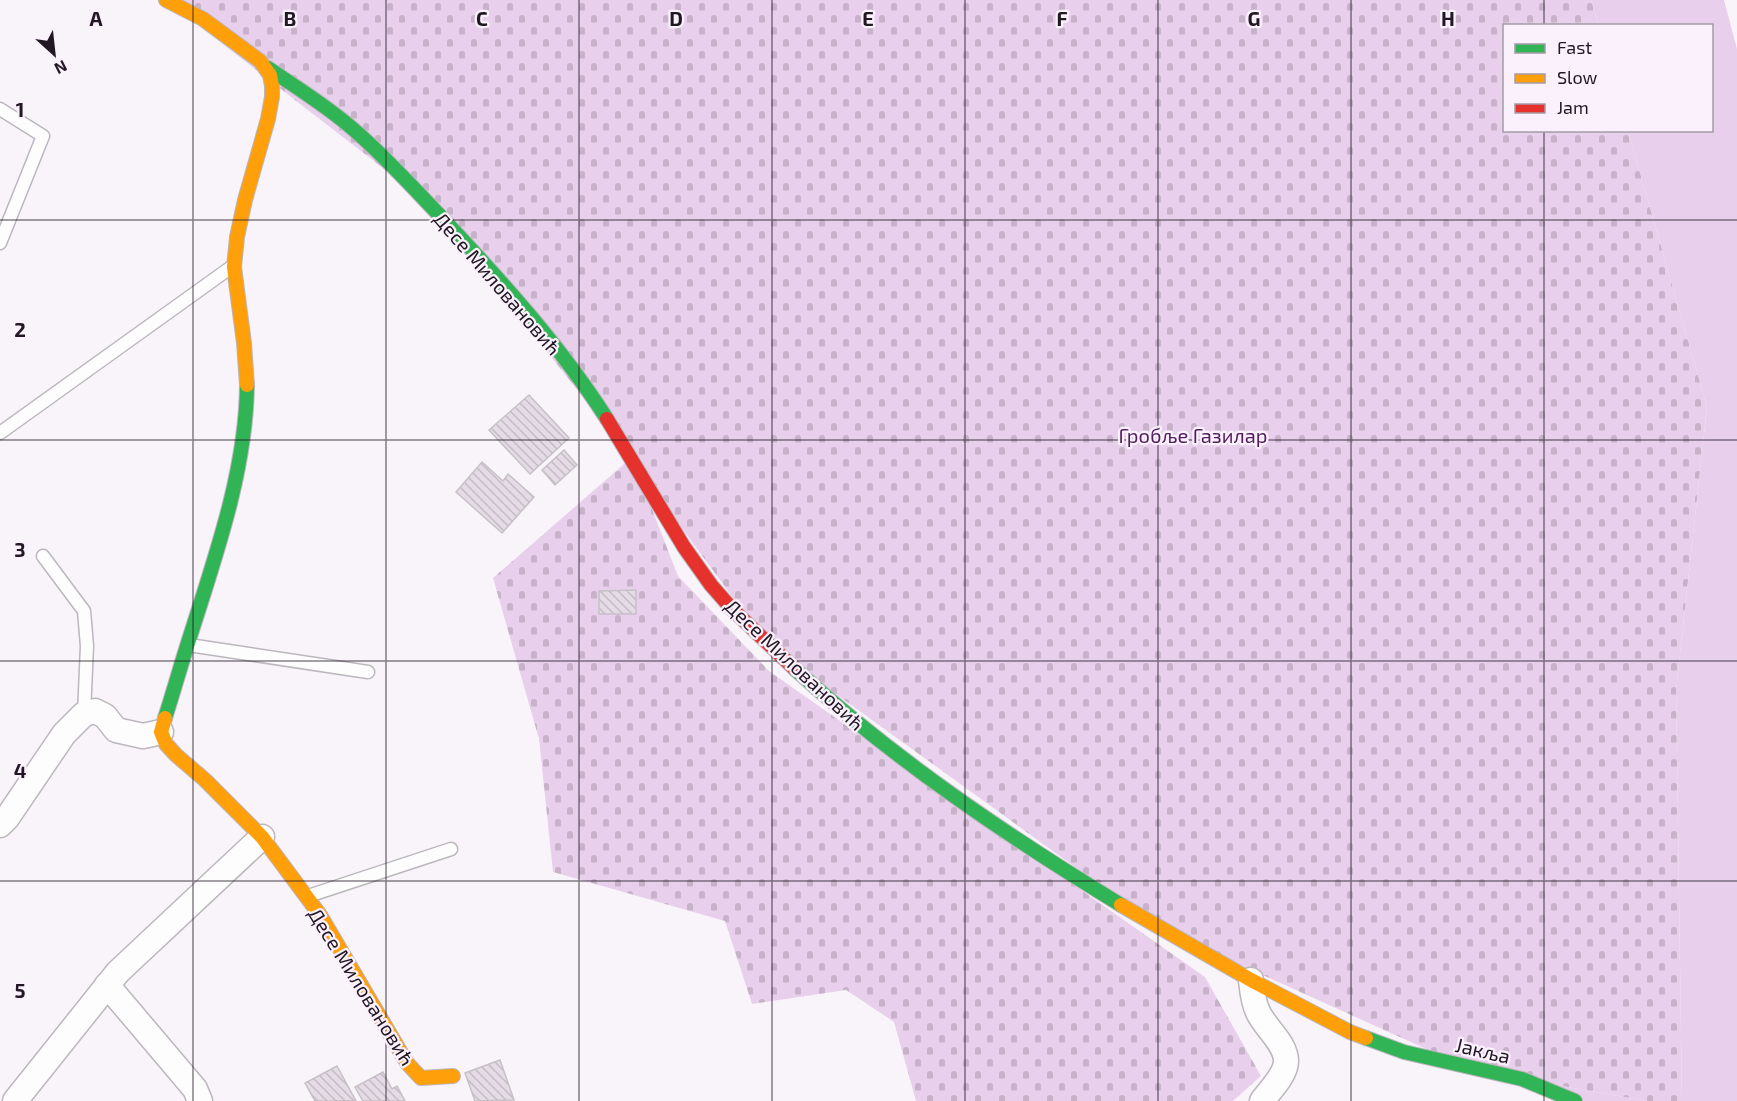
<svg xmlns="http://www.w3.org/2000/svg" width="1737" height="1101" viewBox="0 0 1737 1101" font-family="'Exo 2',sans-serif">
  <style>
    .green { fill: #e8d0ec }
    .cemetery { fill: url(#cemetery-stones) }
    .building { fill: url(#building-back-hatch); stroke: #c6c0c7; stroke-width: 1.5 }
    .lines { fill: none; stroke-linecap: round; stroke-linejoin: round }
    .lane-casing { stroke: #bcb6be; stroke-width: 15 }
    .street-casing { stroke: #bcb6be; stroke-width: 27 }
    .fast-casing { stroke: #bcb6be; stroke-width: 16 }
    .slow-casing { stroke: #bcb6be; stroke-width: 16 }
    .jam-casing { stroke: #bcb6be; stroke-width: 16 }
    .lane { stroke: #fefdfe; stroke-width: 12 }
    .street { stroke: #fefdfe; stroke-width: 24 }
    .fast { stroke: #30b455; stroke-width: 14 }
    .slow { stroke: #ff9f0a; stroke-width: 14 }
    .jam { stroke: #e5322d; stroke-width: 14 }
    .grid { fill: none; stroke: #211823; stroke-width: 1.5; stroke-opacity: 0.55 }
    .labels { text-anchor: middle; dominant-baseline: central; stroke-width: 4.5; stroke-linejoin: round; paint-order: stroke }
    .street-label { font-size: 20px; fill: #211823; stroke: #fbf1fd }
    .park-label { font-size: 20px; fill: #511d5c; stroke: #fbf1fd }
    .grid-label { font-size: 20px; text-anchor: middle; font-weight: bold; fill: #211823; stroke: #fbf1fd; stroke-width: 4.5; stroke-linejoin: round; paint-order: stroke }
  </style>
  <defs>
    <pattern id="cemetery-stones" width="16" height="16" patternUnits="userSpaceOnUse" patternTransform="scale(1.5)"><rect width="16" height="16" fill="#e8d0ec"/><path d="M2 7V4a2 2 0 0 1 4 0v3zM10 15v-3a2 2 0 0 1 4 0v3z" fill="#c7b2ca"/></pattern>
    <pattern id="building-back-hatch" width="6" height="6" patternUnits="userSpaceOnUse" patternTransform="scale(1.5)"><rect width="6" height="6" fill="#e5dbe6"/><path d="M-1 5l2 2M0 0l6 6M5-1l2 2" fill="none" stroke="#c4bbc5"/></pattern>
  </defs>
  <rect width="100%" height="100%" fill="#f9f4fa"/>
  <!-- green -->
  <g class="green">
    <path d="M1591,0H1724L1737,49V1101H1682L1676,691L1707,407L1628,131L1712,130V26L1599,25Z"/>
    <path d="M1522,1079L1647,1101H1575Z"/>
  </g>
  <!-- cemetery -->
  <path class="cemetery" d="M166,0H1591L1599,25L1504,26V130L1628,131L1707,407L1676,691L1682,1101H1647L1522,1079L1457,1063L1159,928L767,644L634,463L678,576L769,671L1205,977L1261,1076L1233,1101H916L894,1022L846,990L752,1004L725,921L553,872L539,739L493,578L631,458L432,206Z"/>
  <!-- building -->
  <g class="building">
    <path d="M529,395L569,438L530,474L489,430Z"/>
    <path d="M564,450L577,465L555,485L542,470Z"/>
    <path d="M482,462L503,481L508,474L534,497L502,533L456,492Z"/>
    <path d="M636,590V614H599V591Z"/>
    <path d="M500,1060L514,1100L475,1101L465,1073Z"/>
    <path d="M337,1066L356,1101H315L305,1083Z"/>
    <path d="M383,1072L392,1089L397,1086L405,1101H363L355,1087Z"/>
  </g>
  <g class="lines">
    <defs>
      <g id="lane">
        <path d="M0,109L43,136L0,243"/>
        <path d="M0,433L230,268"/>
        <path d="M43,556L84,611L87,646L84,714"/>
        <path d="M189,645L368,672"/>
        <path d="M308,896L451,849"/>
      </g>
      <g id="street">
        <path d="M0,825L7,818L64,734L84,714L95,711L105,716L116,730L143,736L161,732"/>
        <path d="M1251,980C1252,990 1253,1002 1258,1012C1265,1028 1286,1043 1286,1061C1286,1075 1270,1090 1262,1101"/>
        <path d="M107,985L195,1089L200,1101"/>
        <path d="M15,1101L118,972L262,837"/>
      </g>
      <g id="fast">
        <path d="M268,68C297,88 327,106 353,129C386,157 416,191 446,222C504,284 561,347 607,419"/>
        <path d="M795,669C895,760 1006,835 1121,905"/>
        <path d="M165,718C173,693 180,668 188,643C214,560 246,473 247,385"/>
        <path d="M1366,1038L1404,1052L1522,1079L1575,1101"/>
      </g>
      <g id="slow">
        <path d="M166,0L203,19L260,61L270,75L272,86V97L268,119L245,200L237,237L234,267L244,343L247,385"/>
        <path d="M165,718L161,732L166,744L176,755L205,780L262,837L320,915L407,1063L421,1078L453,1076"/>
        <path d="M1121,905L1251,980L1350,1032L1366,1038"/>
      </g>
      <path id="jam" d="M607,419L684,547L711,585L732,609L795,669"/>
    </defs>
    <!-- lane casing -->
    <use href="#lane" class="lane-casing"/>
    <!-- street casing -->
    <use href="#street" class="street-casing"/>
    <!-- fast casing -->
    <use href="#fast" class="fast-casing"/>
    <!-- slow casing -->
    <use href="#slow" class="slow-casing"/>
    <!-- jam casing -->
    <use href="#jam" class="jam-casing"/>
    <!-- lane -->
    <use href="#lane" class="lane"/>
    <!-- street -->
    <use href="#street" class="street"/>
    <!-- fast -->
    <use href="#fast" class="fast"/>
    <!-- slow -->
    <use href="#slow" class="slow"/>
    <!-- jam -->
    <use href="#jam" class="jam"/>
  </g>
  <!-- grid -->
  <path class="grid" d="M193,0V1101M386,0V1101M579,0V1101M772,0V1101M965,0V1101M1158,0V1101M1351,0V1101M1544,0V26M1544,130V1101M0,220H1737M0,440H1737M0,661H1737M0,881H1737"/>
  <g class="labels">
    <!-- street labels -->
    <g class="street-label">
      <text transform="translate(498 283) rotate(49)">Десе Миловановић</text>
      <text transform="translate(795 664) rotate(43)">Десе Миловановић</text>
      <text transform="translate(362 986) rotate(58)">Десе Миловановић</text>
      <text transform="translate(1483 1050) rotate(13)">Јакља</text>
    </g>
    <!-- park labels -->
    <g class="park-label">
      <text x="1193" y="435">Гробље Газилар</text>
    </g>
  </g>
  <g class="grid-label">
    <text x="96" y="26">A</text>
    <text x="290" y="26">B</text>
    <text x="482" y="26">C</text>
    <text x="676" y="26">D</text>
    <text x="868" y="26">E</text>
    <text x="1062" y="26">F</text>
    <text x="1254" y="26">G</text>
    <text x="1448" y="26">H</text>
    <text x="20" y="117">1</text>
    <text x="20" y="337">2</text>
    <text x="20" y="557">3</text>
    <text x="20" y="778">4</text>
    <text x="20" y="998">5</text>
  </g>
  <!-- legend -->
  <rect x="1503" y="24" width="210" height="108" fill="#fbf1fd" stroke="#a49aa6" stroke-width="1.5"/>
  <rect x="1515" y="44" width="30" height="9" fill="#30b455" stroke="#a49aa6" stroke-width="1.5"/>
  <text x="1557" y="54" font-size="18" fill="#211823">Fast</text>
  <rect x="1515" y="74" width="30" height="9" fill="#ff9f0a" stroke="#a49aa6" stroke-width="1.5"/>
  <text x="1557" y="84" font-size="18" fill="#211823">Slow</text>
  <rect x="1515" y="104" width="30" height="9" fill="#e5322d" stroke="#a49aa6" stroke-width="1.5"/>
  <text x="1557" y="114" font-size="18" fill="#211823">Jam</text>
  <!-- north arrow -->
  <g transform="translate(54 54) rotate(153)" stroke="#fbf1fd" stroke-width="4.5" paint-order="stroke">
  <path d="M0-4.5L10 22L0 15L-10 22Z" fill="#211823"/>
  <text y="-9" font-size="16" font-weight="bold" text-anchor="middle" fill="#211823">N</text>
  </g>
</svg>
